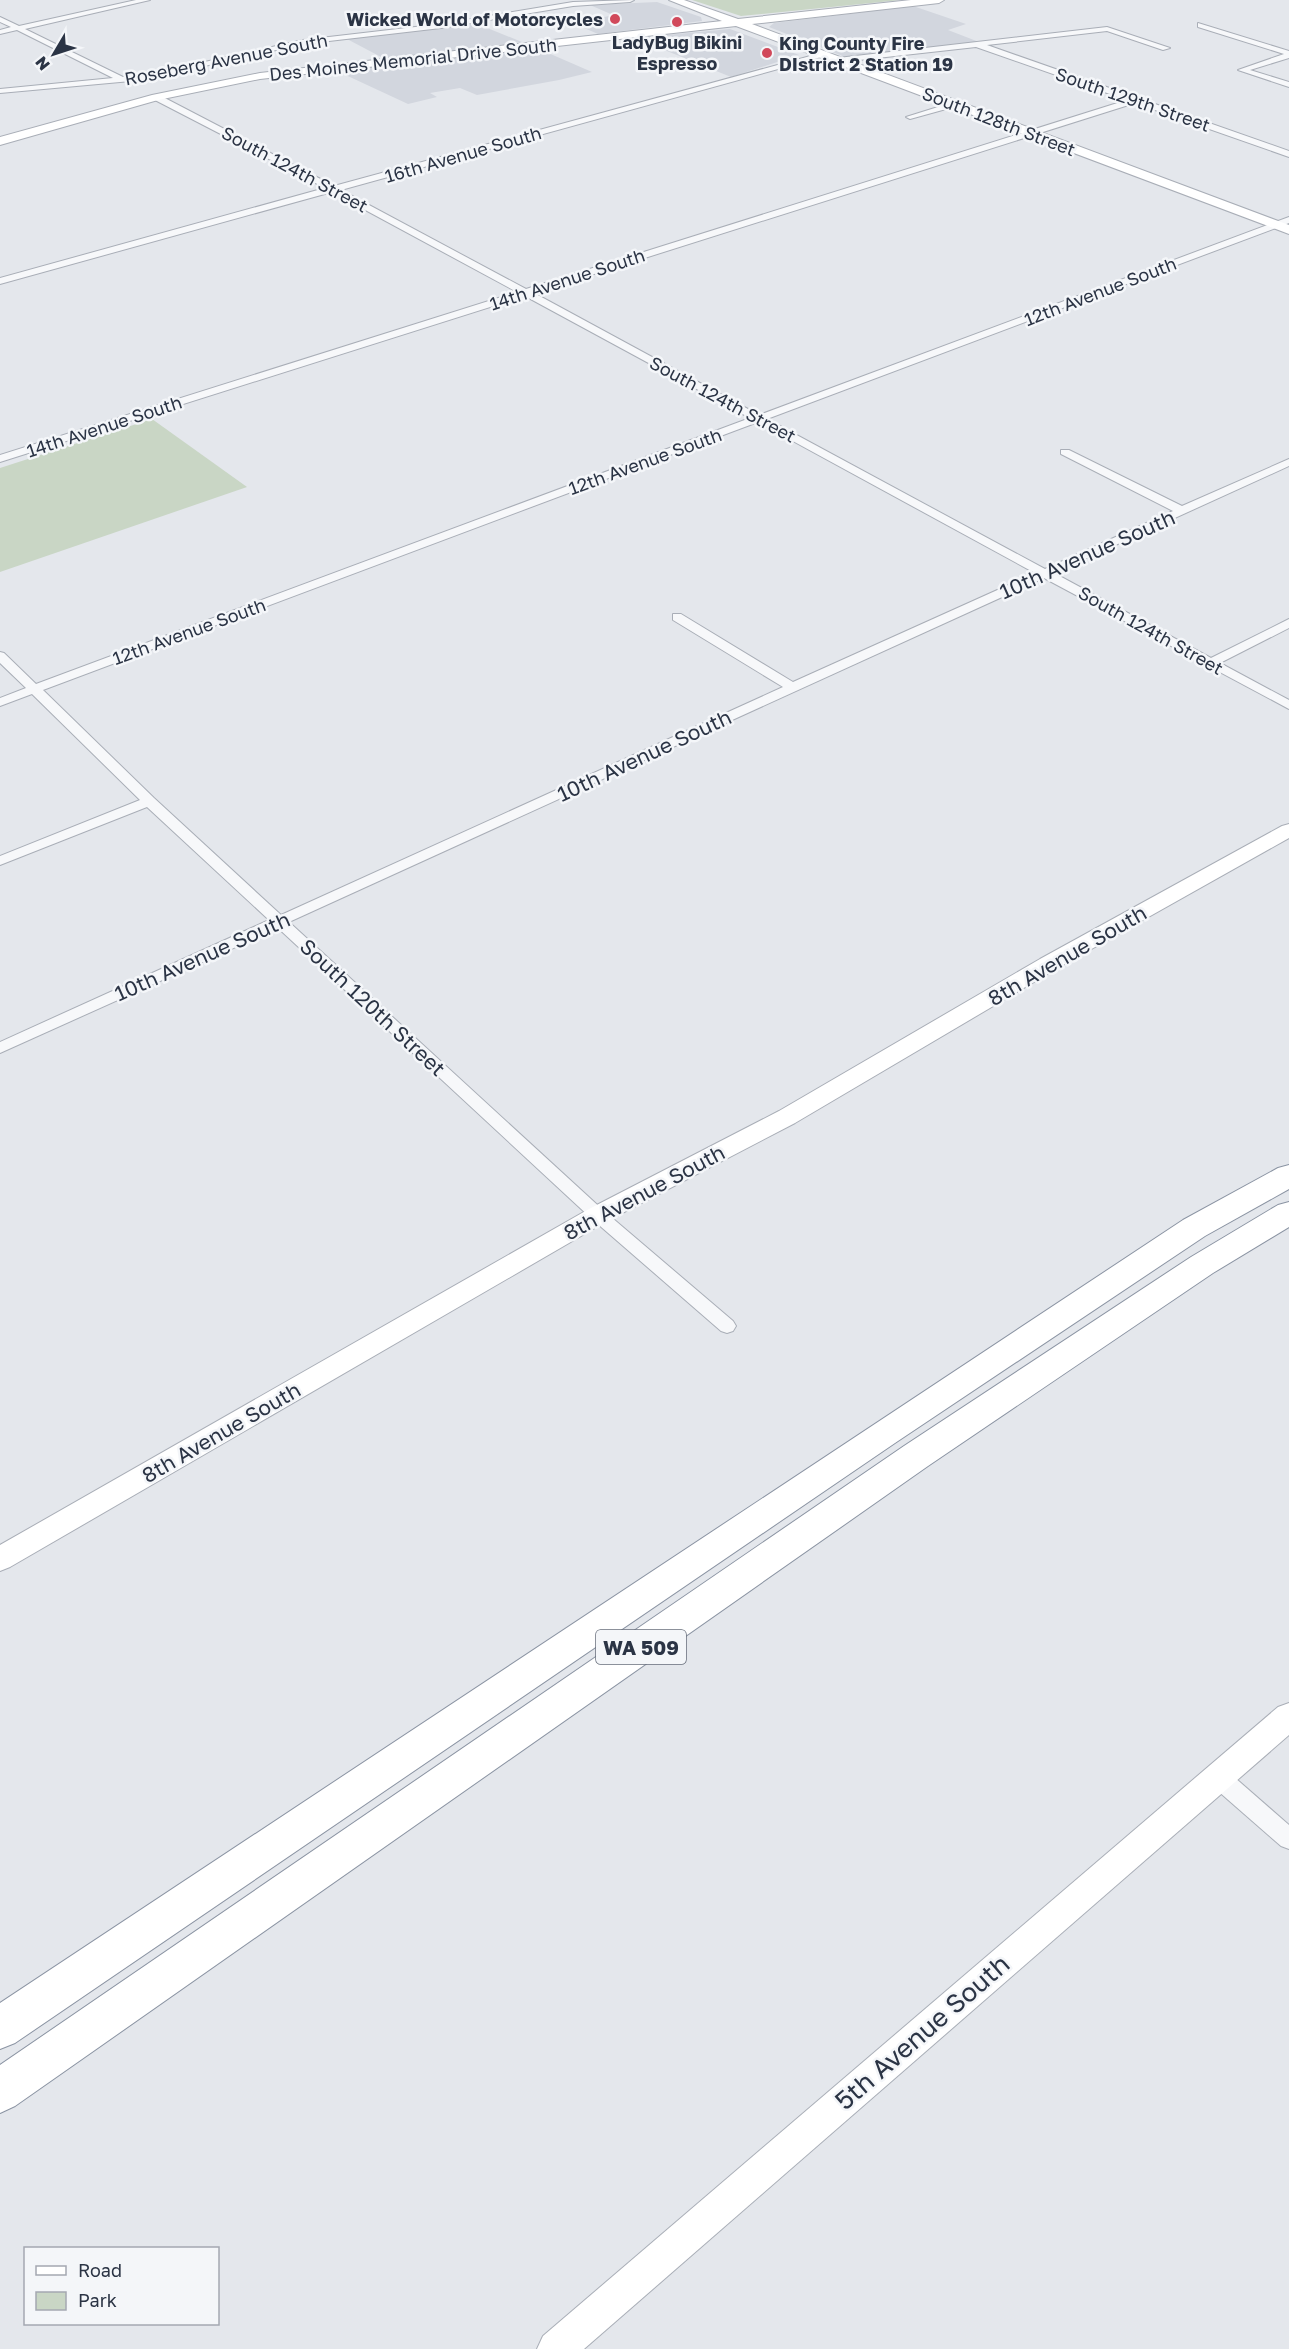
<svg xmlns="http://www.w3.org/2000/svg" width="1289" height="2349" viewBox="0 0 1289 2349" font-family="'Golos Text',sans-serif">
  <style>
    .built { fill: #d2d6de }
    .green { fill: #c9d6c5 }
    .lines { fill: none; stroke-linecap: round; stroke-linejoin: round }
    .street-casing { stroke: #a9aeb7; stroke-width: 2 }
    .secondary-casing { stroke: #a9aeb7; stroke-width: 2 }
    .highway-casing { stroke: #8b94a3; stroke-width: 2 }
    .street { fill: #f7f8fa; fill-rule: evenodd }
    .secondary { fill: #fff; fill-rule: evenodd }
    .highway { fill: #fff; fill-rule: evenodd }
    .poi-dot { fill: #d1495b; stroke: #f4f6f9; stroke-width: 2 }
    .labels { text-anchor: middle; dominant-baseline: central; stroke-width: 5; stroke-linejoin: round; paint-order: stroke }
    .far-poi-label { font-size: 18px; font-weight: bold; fill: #2b3445; stroke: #f4f6f9; text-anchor: end }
    .far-street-label { font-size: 18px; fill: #2b3445; stroke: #f4f6f9 }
    .shield { fill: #f4f6f9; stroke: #676e7b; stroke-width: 1.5 }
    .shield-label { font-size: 20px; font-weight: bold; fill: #2b3445 }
    .street-label { font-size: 21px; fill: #2b3445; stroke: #f4f6f9 }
    .near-street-label { font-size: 26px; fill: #2b3445; stroke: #f4f6f9 }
  </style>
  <rect width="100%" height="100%" fill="#e4e7ec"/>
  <!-- built -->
  <g class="built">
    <path d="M657,2L701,17L702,21L598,34L575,24L613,15L590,5Z"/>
    <path d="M913,6L966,24L948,30L979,42L845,57L769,27L774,23Z"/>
    <path d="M475,23L522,42L383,58L347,39Z"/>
    <path d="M730,29L799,55L731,77L635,38Z"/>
    <path d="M539,49L592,72L559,80L477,95L460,88L430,93L437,97L408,104L337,71Z"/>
  </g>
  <!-- green -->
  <g class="green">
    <path d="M692,0H901L741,16Z"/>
    <path d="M152,419L247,487L0,572V468Z"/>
  </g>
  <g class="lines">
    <defs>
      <g id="street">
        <path d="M136,0H150L25,29L123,77L142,76L303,40L441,24L573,2L634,0L630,2L573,6L441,28L303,44L142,80L0,93V89L113,78L17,30L0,34V30L11,27L0,22V17L19,26Z"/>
        <path d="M1198,23L1289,51V58L1250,70L1289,82V87L1238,70L1284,54L1198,27Z"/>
        <path d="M1107,27L1170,48L1163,50L1107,31L987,45L1289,151V157L1135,103L534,293L759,415L1289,217V223L767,419L1045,569L1173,511L1061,454V450H1069L1182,506L1289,459V466L1054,573L1211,658L1289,619V628L1220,663L1289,700V709L1044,578L289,922L604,1211L733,1321L736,1326L733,1331L727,1333L721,1331L592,1219L278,928L0,1053V1042L269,920L147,807L0,865V856L140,800L32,694L0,706V698L26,688L0,663V652L4,653L36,684L750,418L525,296L0,462V455L517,292L332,192L0,284V278L325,188L153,99V95H159L334,186L825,52V56L341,190L526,289L1127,100L976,47L841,62L837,60L838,58ZM758,422L1035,573L793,682L681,614H673V620L783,687L281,915L154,798L43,690Z"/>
        <path d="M954,102H957V106L910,119L906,117Z"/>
        <path d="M1218,1767L1226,1770L1289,1825V1849L1281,1846L1210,1784L1207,1777L1210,1770Z"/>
      </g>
      <g id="secondary">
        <path d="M669,0H684L738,19L911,0H944L939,3L752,24L1289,225V234L736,26L260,79L158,100L0,145V137L152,95L260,73L722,21Z"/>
        <path d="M1289,824V838L1056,969L795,1123L607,1221L10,1567L0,1571V1545L589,1209L779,1111L1040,959L1282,826Z"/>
        <path d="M1289,1703V1735L584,2349H537L543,2336L1278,1707Z"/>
      </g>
      <g id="highway">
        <path d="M1289,1165V1189L1205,1236L895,1443L15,2043L0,2049V2003L1183,1220L1278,1168Z"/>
        <path d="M1289,1202V1227L1213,1273L928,1466L15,2106L0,2113V2065L904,1446L1191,1257L1278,1205Z"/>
      </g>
    </defs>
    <!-- street casing -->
    <use href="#street" class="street-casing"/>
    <!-- secondary casing -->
    <use href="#secondary" class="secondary-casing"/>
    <!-- highway casing -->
    <use href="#highway" class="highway-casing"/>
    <!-- street -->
    <use href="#street" class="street"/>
    <!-- secondary -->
    <use href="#secondary" class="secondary"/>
    <!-- highway -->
    <use href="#highway" class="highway"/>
  </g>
  <!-- markers -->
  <g class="poi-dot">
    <circle cx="615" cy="19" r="6"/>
    <circle cx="677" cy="22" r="6"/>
    <circle cx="767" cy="53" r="6"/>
  </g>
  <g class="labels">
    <!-- far-poi labels -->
    <g class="far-poi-label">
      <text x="603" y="19">Wicked World of Motorcycles</text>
      <text x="677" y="42" text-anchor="middle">LadyBug Bikini<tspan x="677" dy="21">Espresso</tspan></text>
      <text x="779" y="43" text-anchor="start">King County Fire<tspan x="779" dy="21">DIstrict 2 Station 19</tspan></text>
    </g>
    <!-- far-street labels -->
    <g class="far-street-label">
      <text transform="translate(226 59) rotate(-11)">Roseberg Avenue South</text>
      <text transform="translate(413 59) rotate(-6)">Des Moines Memorial Drive South</text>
      <text transform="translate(1133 99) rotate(19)">South 129th Street</text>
      <text transform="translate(999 121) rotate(21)">South 128th Street</text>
      <text transform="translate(463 154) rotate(-16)">16th Avenue South</text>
      <text transform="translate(295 169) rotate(28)">South 124th Street</text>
      <text transform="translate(567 279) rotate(-18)">14th Avenue South</text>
      <text transform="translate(1100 291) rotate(-21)">12th Avenue South</text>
      <text transform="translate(723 399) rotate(28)">South 124th Street</text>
      <text transform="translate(104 426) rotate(-18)">14th Avenue South</text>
      <text transform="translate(645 461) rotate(-20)">12th Avenue South</text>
      <text transform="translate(1151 630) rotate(29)">South 124th Street</text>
      <text transform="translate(189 631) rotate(-20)">12th Avenue South</text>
    </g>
    <!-- shield labels -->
    <rect class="shield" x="596" y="1630" width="90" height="34" rx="4.5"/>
    <g class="shield-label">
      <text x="641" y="1647">WA 509</text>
    </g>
    <!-- street labels -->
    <g class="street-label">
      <text transform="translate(1087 554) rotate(-24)">10th Avenue South</text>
      <text transform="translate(644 755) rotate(-25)">10th Avenue South</text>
      <text transform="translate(1067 955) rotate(-30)">8th Avenue South</text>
      <text transform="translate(202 956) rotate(-24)">10th Avenue South</text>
      <text transform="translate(373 1007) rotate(43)">South 120th Street</text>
      <text transform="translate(644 1192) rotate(-28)">8th Avenue South</text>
      <text transform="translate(221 1432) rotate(-30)">8th Avenue South</text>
    </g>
    <!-- near-street labels -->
    <g class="near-street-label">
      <text transform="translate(922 2032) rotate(-41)">5th Avenue South</text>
    </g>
  </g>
  <!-- legend -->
  <rect x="24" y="2247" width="195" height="78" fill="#f4f6f9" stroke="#a4a8b1" stroke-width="1.5"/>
  <rect x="36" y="2266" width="30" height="9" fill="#ffffff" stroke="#a4a8b1" stroke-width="1.5"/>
  <text x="78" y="2277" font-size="18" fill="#2b3445">Road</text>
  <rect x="36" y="2292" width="30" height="18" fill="#c9d6c5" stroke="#a4a8b1" stroke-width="1.5"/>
  <text x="78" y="2307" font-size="18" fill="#2b3445">Park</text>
  <!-- north arrow -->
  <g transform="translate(54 54) rotate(231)" stroke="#f4f6f9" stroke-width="4.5" paint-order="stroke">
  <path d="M0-4.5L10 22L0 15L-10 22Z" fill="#2b3445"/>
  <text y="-9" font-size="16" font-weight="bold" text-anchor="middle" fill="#2b3445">N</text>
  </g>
</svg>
